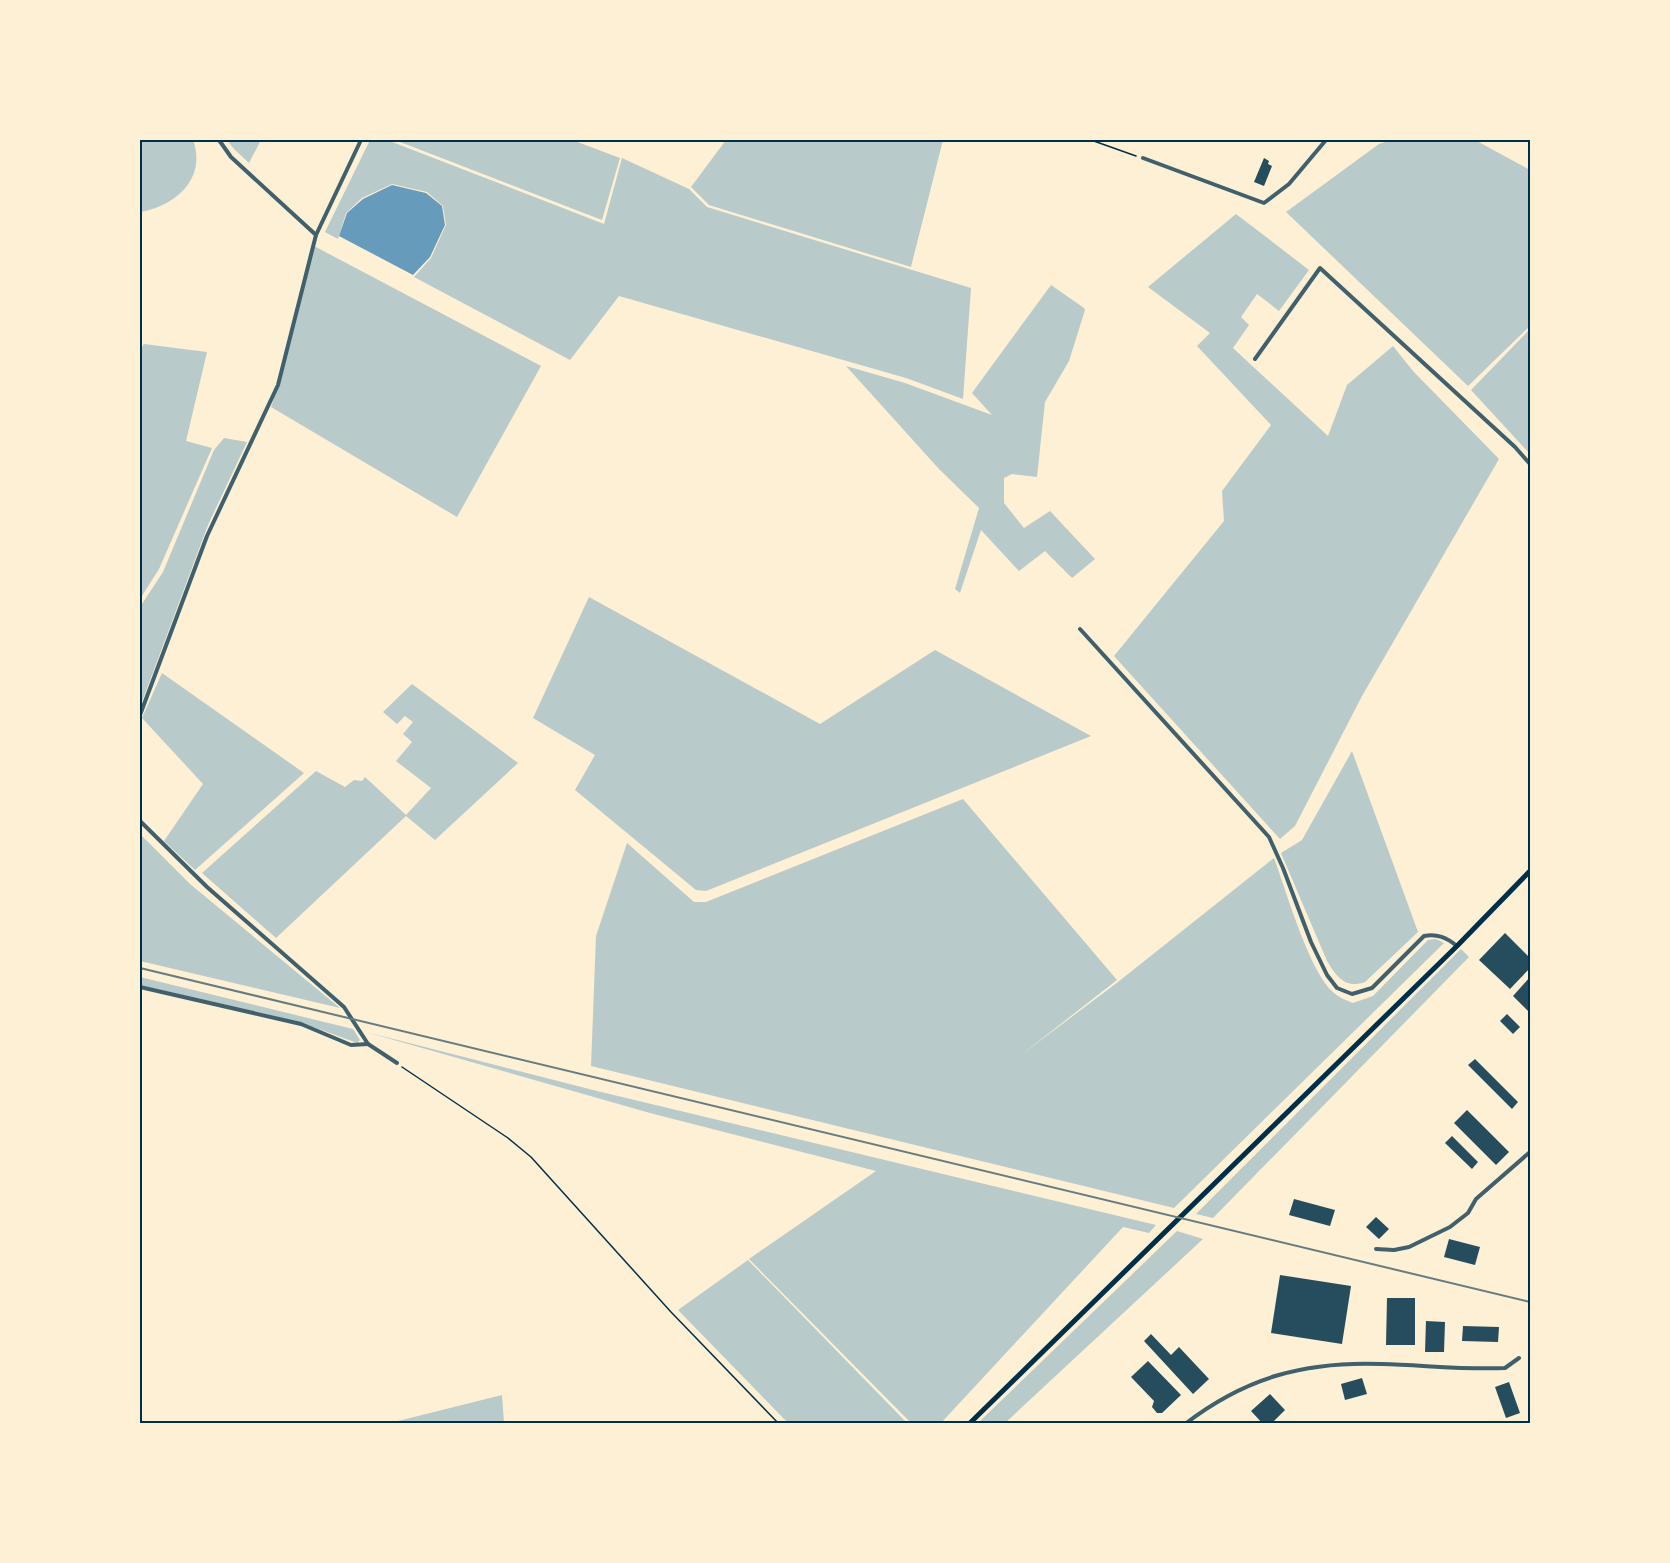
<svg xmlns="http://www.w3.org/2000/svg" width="1670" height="1563" viewBox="0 0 1670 1563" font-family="'Fira Sans Condensed',sans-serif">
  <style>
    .green { fill: #b9caca }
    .water { fill: #669bbc }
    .building { fill: #264d5e }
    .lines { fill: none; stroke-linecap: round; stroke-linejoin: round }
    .path { stroke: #003049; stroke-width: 1.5 }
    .minor { stroke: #3f606c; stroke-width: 4 }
    .secondary { stroke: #003049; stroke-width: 5 }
    .rail { stroke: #657d81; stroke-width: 2 }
    .neatline { fill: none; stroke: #003049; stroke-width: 2 }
  </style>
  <rect width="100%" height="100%" fill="#fdf0d5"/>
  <!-- green -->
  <g class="green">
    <path d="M140,140H193C207,179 175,206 140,212Z"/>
    <path d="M227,140H261L249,163L234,149Z"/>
    <path d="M370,140H387L604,224L622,158L689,189L707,207L971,288L963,399L906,378L619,296L570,360L414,277L431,258L446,225L443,206L427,192L392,184L362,198L346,213L338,239L325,232Z"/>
    <path d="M395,140H572L620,158L602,220Z"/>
    <path d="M726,140H943L911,267L709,205L691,187Z"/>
    <path d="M1392,140H1475L1530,170V326L1468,386L1286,212L1379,144Z"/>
    <path d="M1236,214L1309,270L1279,311L1257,294L1241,317L1249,325L1233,348L1328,436L1347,385L1393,346L1413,371L1499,459L1362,696L1295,826L1280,839L1114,656L1224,521L1222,491L1271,425L1197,346L1210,333L1148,287Z"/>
    <path d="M314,246L541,366L457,517L271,407L281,378Z"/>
    <path d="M1051,285L1084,308L1085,310L1069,361L1045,402L1037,477L1012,474L1004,478V503L1024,528L1050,511L1095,559L1072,578L1045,551L1019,571L981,530L960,593L955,589L979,508L939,469L846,366L905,383L992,415L972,393Z"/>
    <path d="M1530,329V454L1471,390Z"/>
    <path d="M144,344L207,352L186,441L212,448L159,569L140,599V350Z"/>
    <path d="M224,438L247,442L208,525L140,707V607L163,572L214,450Z"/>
    <path d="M589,597L820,724L935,650L1091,736L706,891L696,890L575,790L595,755L533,718Z"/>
    <path d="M162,673L304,773L195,870L164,841L203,784L142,718Z"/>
    <path d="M412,684L518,763L435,840L406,816L276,938L202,873L316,771L345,787L354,780L362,781L365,777L406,815L431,788L396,761L412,742L403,734L413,722L405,716L397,724L383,712Z"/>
    <path d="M1352,751L1418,932L1365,982C1345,989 1337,977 1327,961L1281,853L1302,840Z"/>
    <path d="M963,799L1117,980L1021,1055L1118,982L1274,858C1286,890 1309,971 1333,992C1339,998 1346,1000 1353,1003L1373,996L1428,940L1436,939L1444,943L1174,1208L591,1066L596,936L627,843L694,902H706Z"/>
    <path d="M140,834L190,884L340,1008L140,961Z"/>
    <path d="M1461,949L1469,957L1213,1218L1196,1214Z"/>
    <path d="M140,977L353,1029L360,1040L357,1043L300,1022L140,985Z"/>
    <path d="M366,1032L597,1091L1156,1225L1149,1233L1123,1227L941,1423H911L749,1259L876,1171L650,1113Z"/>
    <path d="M1177,1231L1203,1239L1005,1423H978Z"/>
    <path d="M748,1260L907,1423H788L678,1310Z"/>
    <path d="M502,1395L504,1423H390Z"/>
  </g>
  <!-- water -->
  <path class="water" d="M392,185L426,193L442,206L445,225L430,257L413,275L339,236L347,213L363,199Z"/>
  <!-- building -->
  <g class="building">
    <path d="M1264,158L1269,161L1268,164L1272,166L1264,186L1254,182Z"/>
    <path d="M1505,933L1530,958V968L1510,989L1479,960Z"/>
    <path d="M1530,977V1013L1513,996Z"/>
    <path d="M1507,1014L1520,1027L1513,1034L1500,1021Z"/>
    <path d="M1475,1059L1518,1102L1512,1109L1468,1065Z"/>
    <path d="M1467,1110L1509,1152L1496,1165L1454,1123Z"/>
    <path d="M1452,1136L1478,1162L1472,1169L1445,1143Z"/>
    <path d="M1294,1199L1335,1210L1330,1226L1289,1215Z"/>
    <path d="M1376,1217L1389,1229L1379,1239L1366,1227Z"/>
    <path d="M1449,1239L1480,1247L1475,1265L1444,1257Z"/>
    <path d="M1280,1275L1351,1286L1342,1344L1271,1333Z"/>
    <path d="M1387,1298H1415V1345H1386Z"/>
    <path d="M1426,1321L1445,1322L1444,1352H1425Z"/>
    <path d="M1463,1326L1499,1327L1498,1342L1462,1341Z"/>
    <path d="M1151,1334L1171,1355L1179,1347L1209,1379L1193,1394L1144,1341Z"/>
    <path d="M1148,1361L1181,1395L1162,1413H1157L1152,1407L1154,1401L1131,1377Z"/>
    <path d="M1362,1378L1367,1394L1345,1400L1341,1384Z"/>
    <path d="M1509,1382L1520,1413L1506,1418L1495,1387Z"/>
    <path d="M1270,1394L1285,1410L1271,1424H1263L1251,1411Z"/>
  </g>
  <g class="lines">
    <!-- path -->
    <g class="path">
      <path d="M1091,140L1136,156"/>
      <path d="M402,1067L508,1138L531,1157L671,1312L779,1424"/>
    </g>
    <!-- minor -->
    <g class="minor">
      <path d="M219,140L231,157L316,235"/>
      <path d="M1143,158L1264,203L1289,184L1326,140"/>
      <path d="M1255,359L1320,268L1515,447L1530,464"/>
      <path d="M1080,629L1269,837L1283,868L1311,942L1327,975L1337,988L1352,994L1372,988L1424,936C1437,933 1447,938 1457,946"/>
      <path d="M140,715L207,536L278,385L316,235L361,140"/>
      <path d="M140,821L207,887L344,1007L368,1044L397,1063"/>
      <path d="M140,987L301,1024L351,1045L368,1044"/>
      <path d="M1376,1249L1394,1250L1409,1247L1450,1227L1468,1213L1476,1199L1530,1152"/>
      <path d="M1185,1424C1246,1377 1306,1361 1382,1364C1423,1365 1464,1370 1505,1368L1519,1358"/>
    </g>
    <!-- secondary -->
    <path class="secondary" d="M969,1424L1457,946L1530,871"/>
    <!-- rail -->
    <path class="rail" d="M140,968L1530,1302"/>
  </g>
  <!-- border -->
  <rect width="1670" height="1563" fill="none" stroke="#fdf0d5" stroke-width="282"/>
  <rect x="141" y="141" width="1388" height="1281" class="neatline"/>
</svg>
